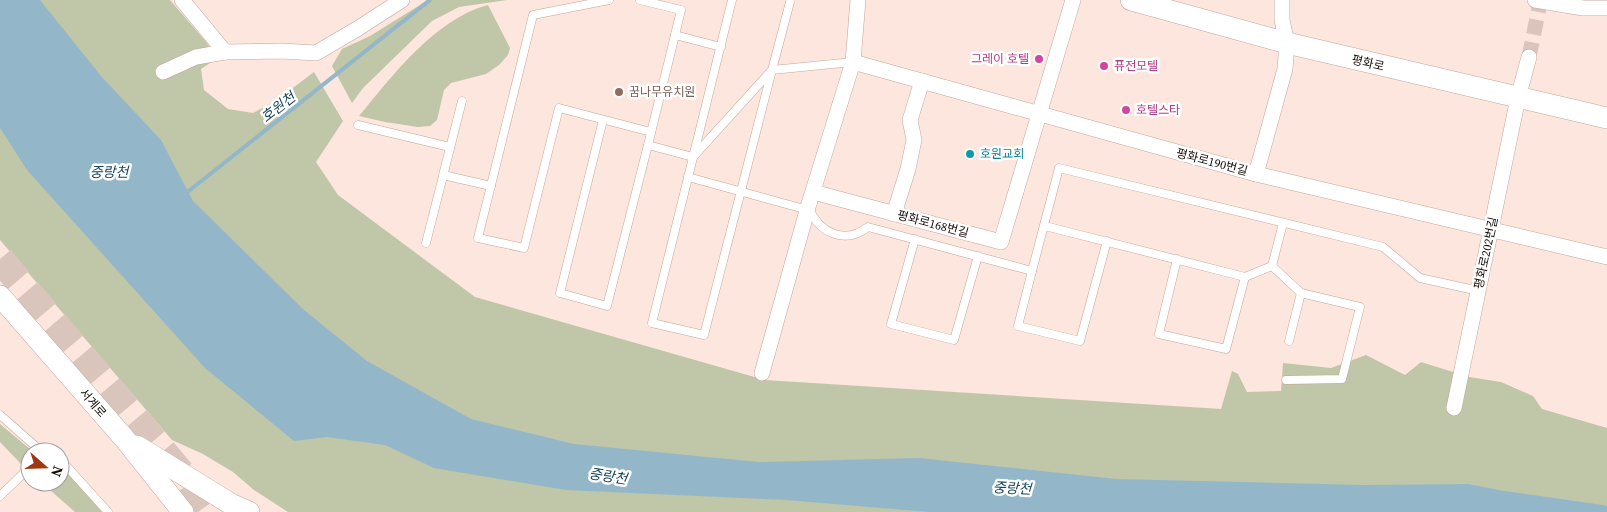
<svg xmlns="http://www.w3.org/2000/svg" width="1607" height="512" viewBox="0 0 1607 512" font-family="'Source Serif 4','Noto Sans KR',serif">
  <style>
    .green { fill: #c0c6a8 }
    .water { fill: #93b7c9 }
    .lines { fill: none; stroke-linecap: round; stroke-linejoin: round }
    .stream { stroke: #93b7c9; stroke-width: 4 }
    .street-tunnel { stroke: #dac5bd; stroke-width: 15; stroke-dasharray: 15 8; stroke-linecap: butt }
    .highway-tunnel { stroke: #dac5bd; stroke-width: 28; stroke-dasharray: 28 14; stroke-linecap: butt }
    .lane-casing { stroke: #c2a69c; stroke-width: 9 }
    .street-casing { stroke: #c2a69c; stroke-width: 16 }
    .secondary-casing { stroke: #c2a69c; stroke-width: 22 }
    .lane { stroke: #fff; stroke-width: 8 }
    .street { stroke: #fff; stroke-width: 15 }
    .secondary { stroke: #fff; stroke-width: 21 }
    .hotel-dot { fill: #d1479c; stroke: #fff; stroke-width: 2 }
    .education-dot { fill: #8d6e63; stroke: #fff; stroke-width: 2 }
    .culture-dot { fill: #0f9aa8; stroke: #fff; stroke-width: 2 }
    .labels { text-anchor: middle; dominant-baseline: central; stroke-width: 5; stroke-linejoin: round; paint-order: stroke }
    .hotel-label { font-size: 12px; fill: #b23c85; stroke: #fff; text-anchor: start }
    .street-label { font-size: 12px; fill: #150c09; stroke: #fff }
    .education-label { font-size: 12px; fill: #785e54; stroke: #fff; text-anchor: start }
    .culture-label { font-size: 12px; fill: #0d838f; stroke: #fff; text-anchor: start }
    .water-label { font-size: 14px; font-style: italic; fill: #16465a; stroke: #fff }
  </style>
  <rect width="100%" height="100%" fill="#fde6dd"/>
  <!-- green -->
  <g class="green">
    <path d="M0,0H170L207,43L216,59L201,69L204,90L228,109L253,113L277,100L314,72L343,121L316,162L338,195L475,297L765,380L1221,409L1232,371L1238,374L1247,392L1281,391L1283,363L1331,368L1366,355L1405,375L1421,362L1469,377L1501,382L1533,396L1542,409L1607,428V512H288L254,490L233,472L203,454L172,440L0,240Z"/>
    <path d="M428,0H507L459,7L432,21L363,88L352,103L332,66L342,49L370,36Z"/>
    <path d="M488,5L510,48L508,55L499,65L486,74L451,83L444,90L437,120L430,126L418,127L385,122L359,116C393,75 435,19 488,5Z"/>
    <path d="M0,424L31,450L30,459L22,465L0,442Z"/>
    <path d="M60,465L102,512H75L41,482H60Z"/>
  </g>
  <!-- water -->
  <path class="water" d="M0,0H40L101,76L161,140L193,201L304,310L367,361L471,419L574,444L759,462L919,458L1116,479L1363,485L1468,484L1504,491L1603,505L1607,506V512H929L786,500L566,490L434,468L385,445L327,437L294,441L205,368L27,170L0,128Z"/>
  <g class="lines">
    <!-- stream -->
    <path class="stream" d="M185,194L430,0"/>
    <!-- street-tunnel -->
    <path class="street-tunnel" d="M1529,57L1539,8"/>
    <!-- highway-tunnel -->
    <path class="highway-tunnel" d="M0,259L188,481L210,512"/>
    <defs>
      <g id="lane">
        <path d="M609,0L533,15L478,238L524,248L559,108L651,132"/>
        <path d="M640,0L681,10L675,35"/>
        <path d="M732,0L652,323L704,335L772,70L853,62"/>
        <path d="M721,47L675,35L648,145L693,157L772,70L790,2"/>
        <path d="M603,120L560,293L607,306L648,145"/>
        <path d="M358,125L450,147"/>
        <path d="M688,177L808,210"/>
        <path d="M809,209C820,233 845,245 868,227L1032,271L1059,168L1383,247L1420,278L1479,291"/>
        <path d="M1045,226L1245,277L1272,266L1283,223"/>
        <path d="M915,239L891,324L954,340L978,256"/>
        <path d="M426,243L462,101L443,175L491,186"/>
        <path d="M1177,259L1159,334L1226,349L1245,277"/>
        <path d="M1272,266L1301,293L1360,307L1342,379L1286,380"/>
        <path d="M1032,271L1018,326L1080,341L1107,241"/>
        <path d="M1289,341L1301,293"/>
        <path d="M0,415L42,452"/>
        <path d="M60,459L108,512"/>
        <path d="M0,496L30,467"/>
      </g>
      <g id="street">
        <path d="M182,0L225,52"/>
        <path d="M1535,0L1583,8H1607"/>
        <path d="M853,62L1256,174L1607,257"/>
        <path d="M163,72L196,57L225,52L282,51L316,53L357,29L402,0"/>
        <path d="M1256,174L1285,69L1287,43L1282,20V0"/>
        <path d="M813,192L1001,242L1073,0"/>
        <path d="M894,214L908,169L914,140L910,120L922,81"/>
        <path d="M762,373L808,207L853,62L858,0"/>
        <path d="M1454,408L1518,98L1529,57"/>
      </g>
      <g id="secondary">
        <path d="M1131,0L1287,43L1607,118"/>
        <path d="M0,296L124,438L183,512"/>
        <path d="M137,446L231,504L249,512"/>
      </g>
    </defs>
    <!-- lane casing -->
    <use href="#lane" class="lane-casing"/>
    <!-- street casing -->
    <use href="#street" class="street-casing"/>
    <!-- secondary casing -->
    <use href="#secondary" class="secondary-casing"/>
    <!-- lane -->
    <use href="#lane" class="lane"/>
    <!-- street -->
    <use href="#street" class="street"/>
    <!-- secondary -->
    <use href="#secondary" class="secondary"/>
  </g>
  <!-- markers -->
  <g class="hotel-dot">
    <circle cx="1039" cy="59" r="5"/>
    <circle cx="1104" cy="66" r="5"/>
    <circle cx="1126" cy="110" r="5"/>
  </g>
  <circle class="education-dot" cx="619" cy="92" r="5"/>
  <circle class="culture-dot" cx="970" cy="154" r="5"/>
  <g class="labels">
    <!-- hotel labels -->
    <g class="hotel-label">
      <text x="1029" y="59" text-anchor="end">그레이 호텔</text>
      <text x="1114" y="66">퓨전모텔</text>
      <text x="1136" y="110">호텔스타</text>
    </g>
    <!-- street labels -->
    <g class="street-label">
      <text transform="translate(1368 63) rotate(13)">평화로</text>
      <text transform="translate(1212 162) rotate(15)">평화로190번길</text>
      <text transform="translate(933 224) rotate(15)">평화로168번길</text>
      <text transform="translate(1486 253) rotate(-78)">평화로202번길</text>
      <text transform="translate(93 403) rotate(49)">서계로</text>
    </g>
    <!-- education labels -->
    <g class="education-label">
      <text x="629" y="92">꿈나무유치원</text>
    </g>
    <!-- culture labels -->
    <g class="culture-label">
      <text x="980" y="154">호원교회</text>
    </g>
    <!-- water labels -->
    <g class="water-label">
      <text transform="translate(278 107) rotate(-38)">호원천</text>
      <text x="109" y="172">중랑천</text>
      <text transform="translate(608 476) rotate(9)">중랑천</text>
      <text transform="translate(1012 488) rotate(3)">중랑천</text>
    </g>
  </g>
  <!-- north arrow -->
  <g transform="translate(45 467) rotate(110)"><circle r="24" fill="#ffffff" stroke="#a19e9d"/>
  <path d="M0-4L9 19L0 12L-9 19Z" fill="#9e380e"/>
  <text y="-8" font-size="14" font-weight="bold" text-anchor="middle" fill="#150c09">N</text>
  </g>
</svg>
